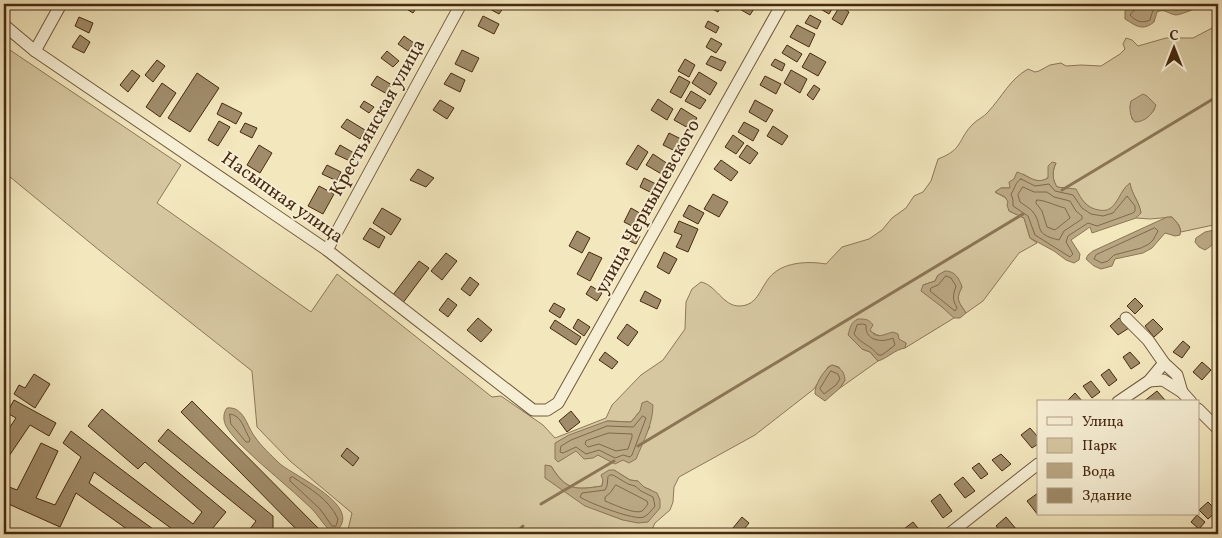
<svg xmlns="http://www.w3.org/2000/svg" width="1222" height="538" viewBox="0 0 1222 538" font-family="Vollkorn,serif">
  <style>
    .green { fill: #d6c7a0; stroke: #8e7858; fill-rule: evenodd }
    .water { fill: #b9a783; stroke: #8b7555 }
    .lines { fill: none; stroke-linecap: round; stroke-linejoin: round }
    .shore { stroke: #80684a; stroke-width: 1 }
    .stream { stroke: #8b7555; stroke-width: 3 }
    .building { fill: #a08c6a; stroke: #472a10 }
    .minor-casing { stroke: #72593c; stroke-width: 13 }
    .minor { stroke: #f7efd5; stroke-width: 11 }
    .labels { text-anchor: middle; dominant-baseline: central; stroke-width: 4; stroke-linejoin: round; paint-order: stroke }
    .street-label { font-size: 19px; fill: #472a10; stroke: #f7efd5 }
  </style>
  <rect width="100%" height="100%" fill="#f3e7be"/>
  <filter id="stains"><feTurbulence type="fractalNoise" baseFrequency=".004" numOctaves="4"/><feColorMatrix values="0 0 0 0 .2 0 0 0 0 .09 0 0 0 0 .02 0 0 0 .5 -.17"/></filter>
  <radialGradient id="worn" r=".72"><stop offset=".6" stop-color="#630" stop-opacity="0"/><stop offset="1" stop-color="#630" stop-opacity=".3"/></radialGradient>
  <!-- green -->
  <path class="green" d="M1218,22V224L1181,232L1179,225L1172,217L1150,219L1136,218L1141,213C1139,201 1132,195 1130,184C1121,189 1119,203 1110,209C1092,220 1082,195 1069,189C1066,188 1061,188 1057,187C1052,179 1052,172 1056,163L1049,173L1048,178C1038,184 1032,179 1023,174L1014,179L1010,188H1001L995,192C1006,199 1009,196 1009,211L1024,218L1030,238L1037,243L1019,253L983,301L966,313C959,302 955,300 962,287L938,275L935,281L923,285L954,318L905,348L906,343C897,340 875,337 870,330L849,335L862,349L870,352L878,361L840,388L845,380L839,367L832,365L828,367L814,389L755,435L679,477L674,487L673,502L670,510L655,523L650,534H347L352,513L290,461L257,427L252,371L99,250L4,172V46L181,165L157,203L311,312L337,274L492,397L501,396L543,425L555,438L606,418L612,405L641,375L663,360L685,329L686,302L692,289L701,282C716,285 723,306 739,306C760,306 760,284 774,273C787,262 809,261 826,264L842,247L869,239L882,230L892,218L906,208L914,196L923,192L931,181L938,159C964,149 957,140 973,124C978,119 984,117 988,112C1002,97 1010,79 1028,69L1035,72L1039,71L1050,65L1061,63L1066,66L1081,65L1101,66L1120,54L1125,49L1123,44L1126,38L1132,40L1138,46L1166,38H1193L1214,27ZM1130,106L1155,109L1148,117L1135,122L1132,119ZM640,411L650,427L644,437L606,458L598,455L576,451L607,421L631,422ZM551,466C567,491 575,490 602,486L603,480L614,470L630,480L638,481L644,487L651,490L623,520L605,513L545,478Z"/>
  <!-- water -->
  <g class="water">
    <path d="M1135,4H1206C1201,6 1181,15 1176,15C1168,14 1165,8 1157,12L1154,22C1142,32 1135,25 1125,19V11Z"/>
    <path d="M1143,94L1147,96L1156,105C1153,114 1145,122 1135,122C1130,117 1129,109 1131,101Z"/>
    <path d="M1052,162L1056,163C1052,171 1052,179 1057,187L1076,189C1082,200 1086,208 1099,210C1117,214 1118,191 1130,183C1132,195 1139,201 1141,213L1136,218L1092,233L1090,227L1071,240L1080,254L1079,260L1074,263L1066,260L1054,251L1030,238L1024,218L1009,211L1007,205L1008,202L1005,197L995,192L1001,188H1010L1009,182L1014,179L1017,172C1029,176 1036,185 1048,178V166Z"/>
    <path d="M1167,217H1172C1177,223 1182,227 1180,235L1175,236L1165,233L1152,248L1143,253L1115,259L1112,266L1101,269L1094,266L1086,259L1088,255L1093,251Z"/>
    <path d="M1214,230L1217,232C1218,240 1212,246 1205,250L1199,247L1195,242L1196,238L1205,232Z"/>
    <path d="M945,271C955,271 959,278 962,287C955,300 959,302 966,313L960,318H954L942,307L921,291L923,285L935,281L938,275Z"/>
    <path d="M858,319C865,319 869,319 873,325L870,330C877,340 884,334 893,332L898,334L899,339L906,343L905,348C894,350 888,358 878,361L870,352L862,349L848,335C850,328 851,322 858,319Z"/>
    <path d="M832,365C841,368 844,371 845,380L840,388L825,401L815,394C814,386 824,369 832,365Z"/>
    <path d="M647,401L653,405C653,424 643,442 636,459L629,463L623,460L615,464L598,455L593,458L584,459L576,451L558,462L555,459V443L569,435L607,421L631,422L640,411L642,403Z"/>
    <path d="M227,408C244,406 247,427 255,437C261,446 271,455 279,463C293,476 368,507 334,533C325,528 319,516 311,508C288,486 263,467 240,444C236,439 229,432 226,426C223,420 223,413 227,408Z"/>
    <path d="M545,465L551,466C566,491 576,490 602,486L603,480L601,475L609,470H614L630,480L638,481L644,487L657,493L660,500V508L648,522L638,523L623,520L585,506L545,478Z"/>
  </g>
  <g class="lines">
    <!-- shore -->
    <g class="shore">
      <path d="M1137,4L1136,8L1130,15C1136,21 1141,24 1150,20C1155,0 1160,4 1176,10L1191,4"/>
      <path d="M1021,179L1035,186L1049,184L1055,191L1073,195L1082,208L1091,214L1103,216L1113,213L1127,196L1135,206V211L1133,213L1097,226L1088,223L1068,236L1066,242L1073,254L1070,257L1035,235L1028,216L1013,206V200L1011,194C1015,189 1015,182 1021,179Z"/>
      <path d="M1023,187L1034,192H1047L1054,197L1070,201L1076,211L1082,216V219L1064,231L1059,240C1032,234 1044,226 1033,212C1030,208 1024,205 1020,202L1018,195Z"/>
      <path d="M1037,200C1045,200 1056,206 1065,208L1070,218L1055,230L1047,227L1042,211L1036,203Z"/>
      <path d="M1155,228L1158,231L1153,240L1149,244L1141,248L1114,255L1108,261L1102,263L1094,259L1096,255Z"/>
      <path d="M946,276L951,278L956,286C953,295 952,299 957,308L955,311L930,291L931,288L938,285Z"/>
      <path d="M863,324L866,325C865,341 882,343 893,338L895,345L882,355H878C871,345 862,345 854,334L857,325Z"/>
      <path d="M831,371L838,374L840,379L836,385L824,394L820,389Z"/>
      <path d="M230,414C242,415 244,430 250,439L249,442H246L231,424Z"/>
      <path d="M643,416L646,418L632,455L630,457L623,455L615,458L599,450L586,454L576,447L563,453L560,452L561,446L571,440L607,426L633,427Z"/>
      <path d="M609,433L632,434V437L628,449L616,451L599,444L588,447L585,444L586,441Z"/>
      <path d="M610,475H613L628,484L635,486L641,491L653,497L655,506C652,510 648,515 644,517C635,521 589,503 580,497L582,493L605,490L607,486L608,477Z"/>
      <path d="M293,477C311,490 328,498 338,519L336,526H332L320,509L290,481V478Z"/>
      <path d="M616,485L647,501L648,504C646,506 645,509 642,511C635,515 613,504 605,501V497L610,493Z"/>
    </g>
    <!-- stream -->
    <g class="stream">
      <path d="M1062,190L1218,96"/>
      <path d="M638,446L1023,214"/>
      <path d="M541,504L614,461"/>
      <path d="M515,534L523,526"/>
    </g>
  </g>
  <!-- building -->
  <g class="building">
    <path d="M401,4H419L413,13L400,5Z"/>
    <path d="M488,4H499L504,7L499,14L486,7Z"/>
    <path d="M705,4H722L718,12L705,5Z"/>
    <path d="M731,4H757L750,15Z"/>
    <path d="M812,4H835L829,14Z"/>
    <path d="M840,6L849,12L842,25L832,19Z"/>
    <path d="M810,15L821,21L817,29L805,23Z"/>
    <path d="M483,16L499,24L494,34L478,26Z"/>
    <path d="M79,17L93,23L89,33L75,26Z"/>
    <path d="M708,21L719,27L716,33L705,27Z"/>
    <path d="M797,25L815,34L809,47L790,37Z"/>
    <path d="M80,35L90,42L84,53L72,47Z"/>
    <path d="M404,36L414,43L408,51L398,44Z"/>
    <path d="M711,38L722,44L716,53L706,47Z"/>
    <path d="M787,45L802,54L797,62L782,53Z"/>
    <path d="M462,50L479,58L472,72L455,64Z"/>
    <path d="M387,51L399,61L393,67L381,58Z"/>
    <path d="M810,53L826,62L818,76L802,67Z"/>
    <path d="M711,56L726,62L721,71L706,64Z"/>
    <path d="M685,59L695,65L689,77L678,71Z"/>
    <path d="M775,59L785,64L782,71L771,65Z"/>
    <path d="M157,60L165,66L153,82L145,75Z"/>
    <path d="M132,70L140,76L128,92L120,85Z"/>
    <path d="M791,70L807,79L800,93L784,83Z"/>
    <path d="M699,72L717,83L710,95L692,83Z"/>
    <path d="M197,73L219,88L190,132L168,118Z"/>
    <path d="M451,73L465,80L460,92L444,84Z"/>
    <path d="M377,76L392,85L387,94L371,85Z"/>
    <path d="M679,76L690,82L681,98L670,92Z"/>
    <path d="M765,76L781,84L776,94L760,85Z"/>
    <path d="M162,83L176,93L160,117L146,107Z"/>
    <path d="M814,85L820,89L813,100L807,95Z"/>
    <path d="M691,91L706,100L700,109L685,101Z"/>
    <path d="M658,99L673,109L667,120L651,110Z"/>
    <path d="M440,100L454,108L447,119L433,110Z"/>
    <path d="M755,100L773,110L766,122L749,112Z"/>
    <path d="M364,101L374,107L369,113L360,107Z"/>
    <path d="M222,103L242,113L236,124L217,114Z"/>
    <path d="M681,108L697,118L690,129L674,120Z"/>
    <path d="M347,119L365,130L360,139L341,127Z"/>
    <path d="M219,121L230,127L218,146L208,140Z"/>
    <path d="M744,122L759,130L753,141L738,132Z"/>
    <path d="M245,123L257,128L252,138L240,132Z"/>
    <path d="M773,126L788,136L782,145L767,136Z"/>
    <path d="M669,133L685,141L679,153L663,145Z"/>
    <path d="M733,135L744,143L736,154L725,147Z"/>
    <path d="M259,145L272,153L260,173L247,165Z"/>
    <path d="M340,145L354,153L350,161L335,154Z"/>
    <path d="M638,145L648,152L637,170L626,164Z"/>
    <path d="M747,145L758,153L750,164L739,157Z"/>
    <path d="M653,154L671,166L665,176L646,165Z"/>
    <path d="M721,160L738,172L731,181L714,169Z"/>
    <path d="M327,165L341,172L337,181L322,174Z"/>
    <path d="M418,169L434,178L426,187L410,180Z"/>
    <path d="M644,178L658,185L654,194L640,187Z"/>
    <path d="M319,186L334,194L323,214L308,206Z"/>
    <path d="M713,194L728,202L719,217L704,209Z"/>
    <path d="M689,205L704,213L698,224L683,216Z"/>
    <path d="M382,208L401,219L391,235L373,223Z"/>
    <path d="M631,208L645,216L638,229L624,222Z"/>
    <path d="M679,221L698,229L688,252L676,247L682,235L674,232Z"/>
    <path d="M370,228L385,237L379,248L363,239Z"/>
    <path d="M577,231L590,238L582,253L569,246Z"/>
    <path d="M629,231L640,236L636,244L625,239Z"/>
    <path d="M589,252L602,258L590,281L577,274Z"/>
    <path d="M664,252L677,259L669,274L657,267Z"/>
    <path d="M446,253L457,261L442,280L431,271Z"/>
    <path d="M419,261L429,268L402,304L392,296Z"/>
    <path d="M470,277L479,284L470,296L461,289Z"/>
    <path d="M591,286L602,293L597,301L586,294Z"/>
    <path d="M645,291L661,300L657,309L640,301Z"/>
    <path d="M448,298L457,305L448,317L439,310Z"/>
    <path d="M1135,298L1143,306L1135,314L1127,306Z"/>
    <path d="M554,303L565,309L560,318L549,311Z"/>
    <path d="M478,318L492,330L481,342L467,330Z"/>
    <path d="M1119,318L1129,328L1118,335L1110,326Z"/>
    <path d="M578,319L590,327L584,336L573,328Z"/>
    <path d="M1153,319L1163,329L1154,337L1145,326Z"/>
    <path d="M555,320L581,337L576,345L550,328Z"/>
    <path d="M627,324L638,332L628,346L617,338Z"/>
    <path d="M1183,341L1190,347L1182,358L1173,352Z"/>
    <path d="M605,352L618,362L612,369L599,360Z"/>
    <path d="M1130,352L1140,363L1131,369L1123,357Z"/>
    <path d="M1202,362L1211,370L1202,380L1193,372Z"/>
    <path d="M1109,369L1117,380L1109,386L1101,375Z"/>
    <path d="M34,374L50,384L35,408L14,394L19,385L25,388Z"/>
    <path d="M1091,381L1100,392L1092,398L1083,386Z"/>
    <path d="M1157,391L1165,400L1163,402H1143Z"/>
    <path d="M1075,393L1083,402H1070L1068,400Z"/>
    <path d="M14,400L56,423L49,436L30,425L7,459L4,458V436L16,418L7,413Z"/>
    <path d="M192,401L324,534H301L181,412Z"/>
    <path d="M102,409L226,512L208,534H179L94,472L89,483L160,534H134L76,493L60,527L4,502V485L17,490L41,443L58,451L36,498L55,505L81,457L63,443L71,431L193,524L202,512L145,462L138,469L88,426Z"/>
    <path d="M571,411L580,422L567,432L559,421Z"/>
    <path d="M1030,428L1038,437V444L1032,448L1021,435Z"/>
    <path d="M168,429L273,516V528L267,534H246L256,521L158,441Z"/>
    <path d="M347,448L359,458L353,466L341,456Z"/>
    <path d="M1001,454L1011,464L1002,471L992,460Z"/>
    <path d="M979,463L988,474L981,479L972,468Z"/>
    <path d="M963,477L975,491L965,498L954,484Z"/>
    <path d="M1038,493V515L1027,501Z"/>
    <path d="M940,494L952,511L943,518L931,501Z"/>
    <path d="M1208,502L1217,511L1208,519L1199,510Z"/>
    <path d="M1197,515L1205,522L1199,529L1191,522Z"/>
    <path d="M742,517L749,523L740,534H728Z"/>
    <path d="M1006,517L1017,530L1011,534H1003L996,526Z"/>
    <path d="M913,522L922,533L921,534H909L904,529Z"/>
  </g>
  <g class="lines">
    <defs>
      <g id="minor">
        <path d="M4,25L35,51L327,250L533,410H547L558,403L782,4"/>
        <path d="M35,51L61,4"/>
        <path d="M327,250L461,4"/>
        <path d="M1126,318L1148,340L1164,363L1177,375L1182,392L1191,402"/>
        <path d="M1149,381L1163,380L1182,392"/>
        <path d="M1118,402L1149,381L1164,363"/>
        <path d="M1198,409L1218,429"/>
        <path d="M949,534L1038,464"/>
      </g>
    </defs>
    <!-- minor casing -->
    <use href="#minor" class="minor-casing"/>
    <!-- minor -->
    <use href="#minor" class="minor"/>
  </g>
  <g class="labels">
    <!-- street labels -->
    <g class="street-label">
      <text transform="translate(378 118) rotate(-61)">Крестьянская улица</text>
      <text transform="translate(282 198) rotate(35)">Насыпная улица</text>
      <text transform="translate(648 207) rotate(-61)">улица Чернышевского</text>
    </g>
  </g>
  <!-- margin -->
  <rect width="1222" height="538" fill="none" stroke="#f3e7be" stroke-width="20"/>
  <rect x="5" y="5" width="1212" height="528" fill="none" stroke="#472a10" stroke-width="2.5"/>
  <rect x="10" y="10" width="1202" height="518" fill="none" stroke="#472a10"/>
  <!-- legend -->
  <rect x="1037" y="400" width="162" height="115" fill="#f7efd5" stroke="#b1a086"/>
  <rect x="1047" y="417" width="25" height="8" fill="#f7efd5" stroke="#b1a086"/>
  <text x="1082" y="426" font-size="15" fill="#472a10">Улица</text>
  <rect x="1047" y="438" width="25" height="15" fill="#d6c7a0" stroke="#b1a086"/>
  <text x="1082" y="450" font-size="15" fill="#472a10">Парк</text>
  <rect x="1047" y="463" width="25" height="15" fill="#b9a783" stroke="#b1a086"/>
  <text x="1082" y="476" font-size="15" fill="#472a10">Вода</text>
  <rect x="1047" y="488" width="25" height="15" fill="#a08c6a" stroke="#b1a086"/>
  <text x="1082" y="500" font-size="15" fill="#472a10">Здание</text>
  <!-- north arrow -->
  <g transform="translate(1174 48)" stroke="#f7efd5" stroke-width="4" paint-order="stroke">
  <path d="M0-4L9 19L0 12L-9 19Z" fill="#472a10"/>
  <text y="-8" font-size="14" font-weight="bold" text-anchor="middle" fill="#472a10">С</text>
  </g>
  <rect width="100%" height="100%" filter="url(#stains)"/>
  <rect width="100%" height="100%" fill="url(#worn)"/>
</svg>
